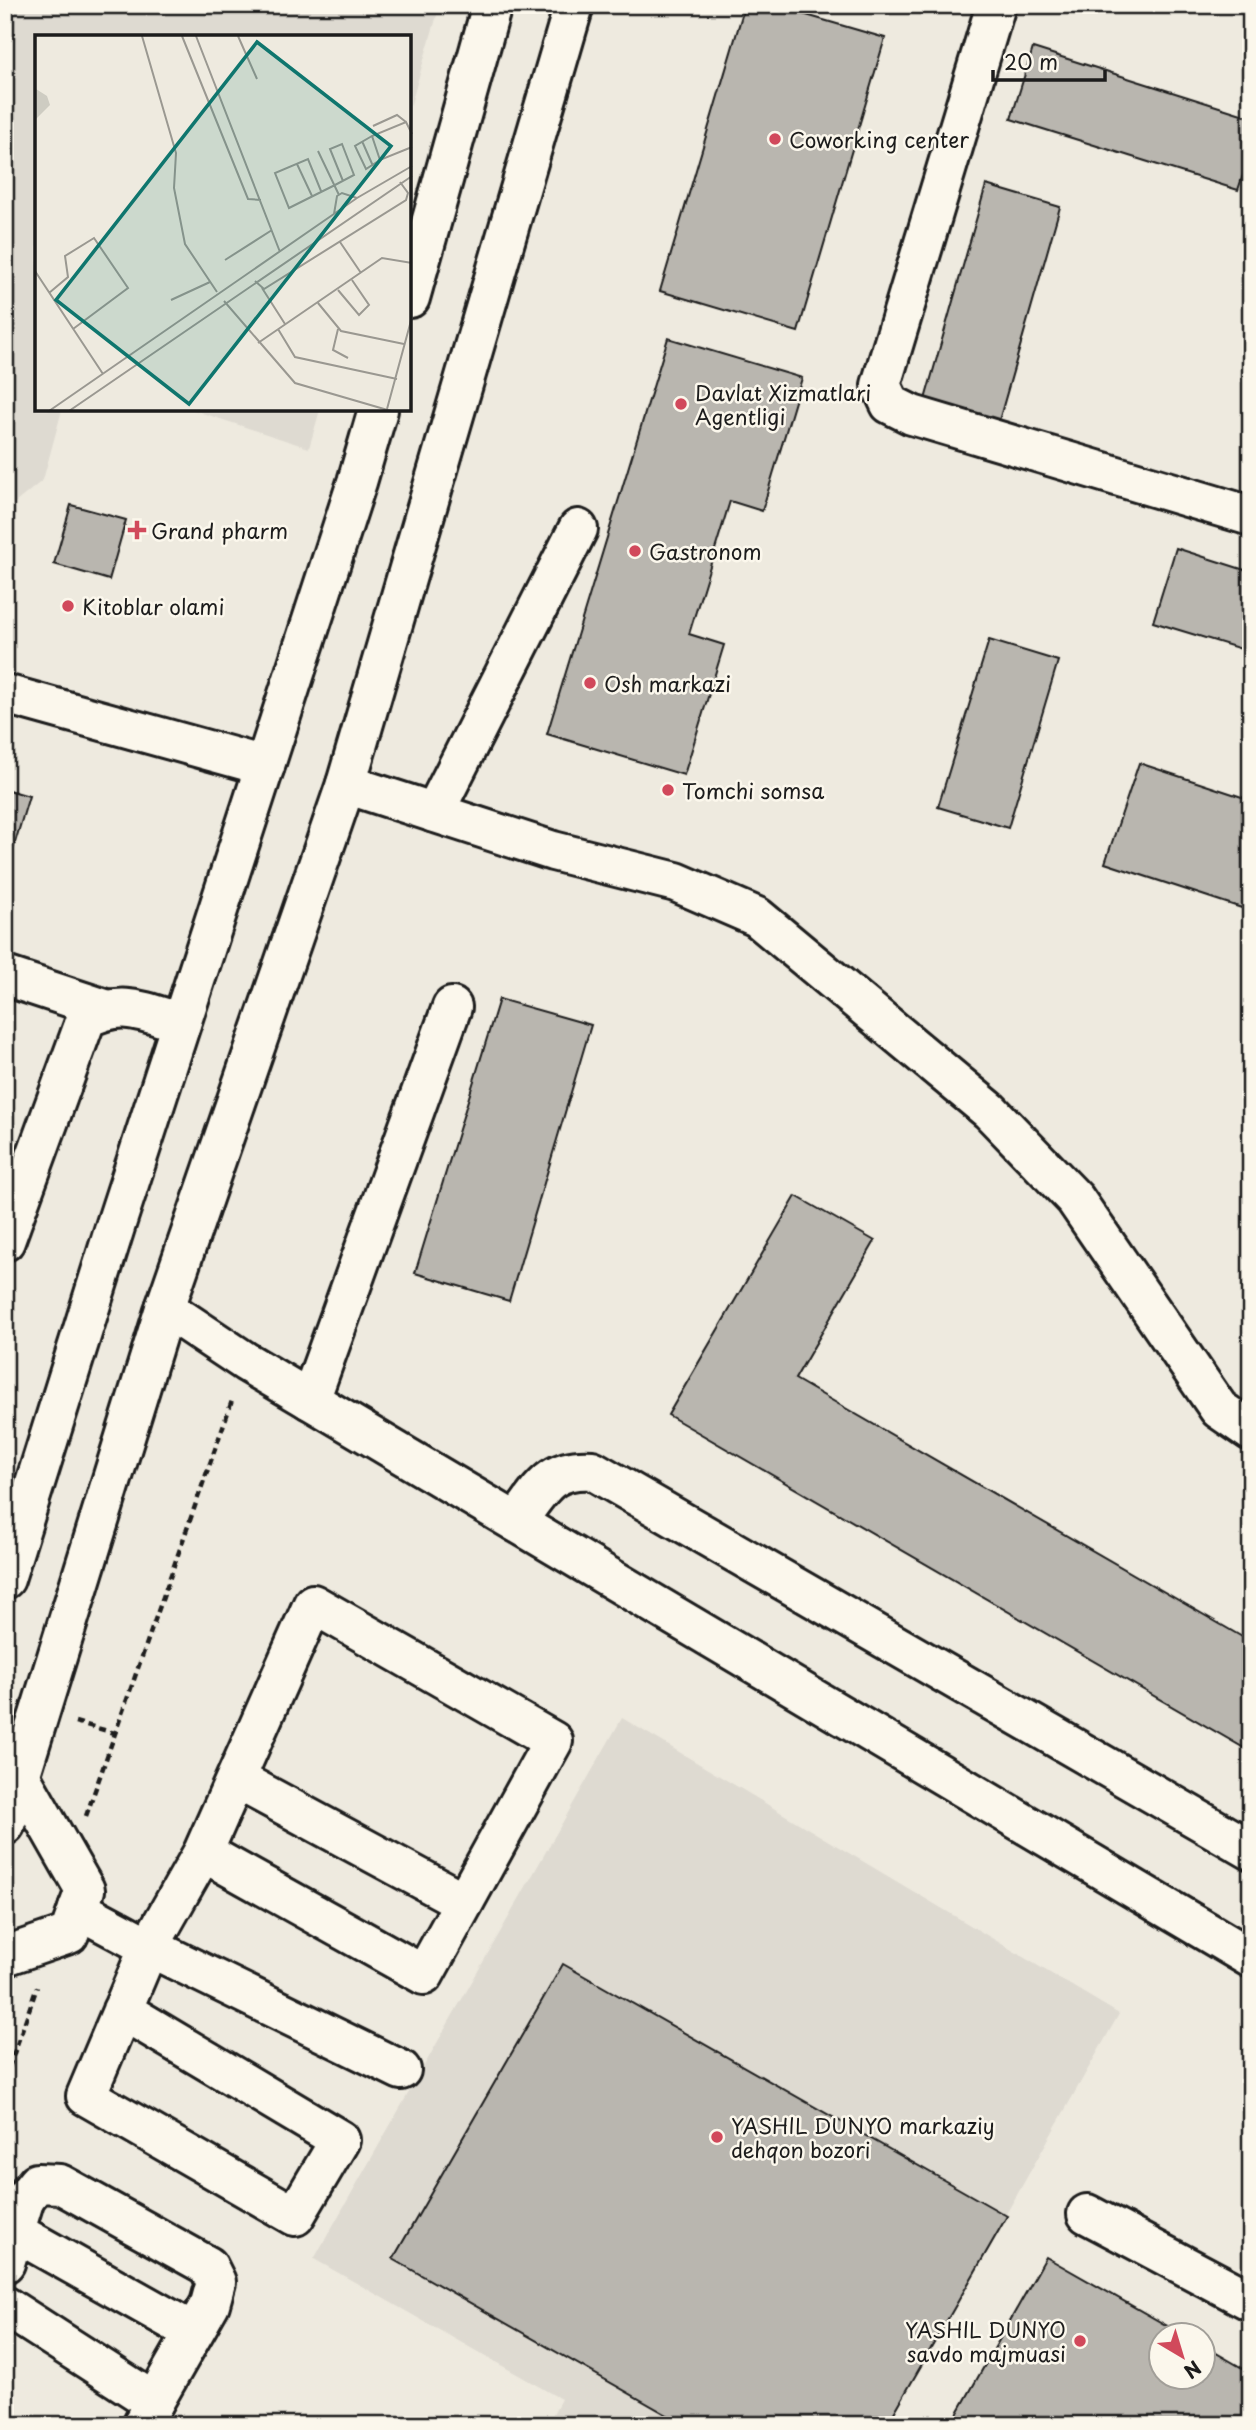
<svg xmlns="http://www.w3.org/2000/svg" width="1256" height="2430" viewBox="0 0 1256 2430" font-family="'Playpen Sans',sans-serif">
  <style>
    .built { fill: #dedad1 }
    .building { fill: #b9b6af; stroke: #1c1c1c; stroke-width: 2 }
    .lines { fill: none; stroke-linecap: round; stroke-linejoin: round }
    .minor-casing { stroke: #1c1c1c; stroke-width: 44 }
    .major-casing { stroke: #1c1c1c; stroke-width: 44 }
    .path { stroke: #1c1c1c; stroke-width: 4.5; stroke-dasharray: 7 5; stroke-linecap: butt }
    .minor { stroke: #fbf7ec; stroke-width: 38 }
    .major { stroke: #fbf7ec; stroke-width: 38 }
    .poi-dot { fill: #d1495b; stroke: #fbf7ec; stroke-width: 2.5 }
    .labels { text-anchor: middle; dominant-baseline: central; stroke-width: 5; stroke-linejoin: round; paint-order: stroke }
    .poi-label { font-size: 21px; fill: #1c1c1c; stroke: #fbf7ec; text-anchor: start }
    .inset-road { fill: none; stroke: #9a9891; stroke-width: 2 }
    .view { fill: #0f766e; fill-opacity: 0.15; stroke: #0f766e; stroke-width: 3.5 }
    .inset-edge { fill: none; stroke: #1c1c1c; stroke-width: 3.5 }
  </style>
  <rect width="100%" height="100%" fill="#eeeadf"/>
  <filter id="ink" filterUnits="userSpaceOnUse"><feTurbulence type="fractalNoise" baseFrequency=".0143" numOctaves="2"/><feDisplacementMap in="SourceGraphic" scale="14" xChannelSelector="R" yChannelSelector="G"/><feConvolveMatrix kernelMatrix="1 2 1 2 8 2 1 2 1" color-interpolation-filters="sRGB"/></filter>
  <g filter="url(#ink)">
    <!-- built -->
    <g class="built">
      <path d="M5,5H440L410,107V37H37V410H62L43,480L5,511Z"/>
      <path d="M193,410H320L309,448Z"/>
      <path d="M622,1718L1119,2014L887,2425H547L561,2399L314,2259Z"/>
    </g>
    <!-- building -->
    <g class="building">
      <path d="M745,5H772L885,38L798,332L660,291Z"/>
      <path d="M1033,48L1251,117V151L1238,190L1011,119Z"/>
      <path d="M986,185L1060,207L996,431L922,410Z"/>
      <path d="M668,338L802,378L762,511L730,501L689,634L724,645L684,775L547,734Z"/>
      <path d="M71,505L126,520L109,580L54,564Z"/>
      <path d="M1176,548L1251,572V652L1153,622Z"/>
      <path d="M989,640L1058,661L1008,828L938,807Z"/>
      <path d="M1139,763L1251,800V911L1105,863Z"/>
      <path d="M5,789L29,796L5,876Z"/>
      <path d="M499,999L591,1025L509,1301L415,1273Z"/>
      <path d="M796,1196L875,1241L795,1379L1251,1642V1752L668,1415Z"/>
      <path d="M563,1964L1007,2216L887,2425H685L393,2259Z"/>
      <path d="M1046,2257L1185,2336H1162V2378H1204V2346L1251,2373V2425H951Z"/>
    </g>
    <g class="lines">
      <defs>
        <g id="minor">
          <path d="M996,5L881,385L890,404L912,415L1251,516"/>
          <path d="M5,694L265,766"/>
          <path d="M346,784L553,851L676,882L757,917L990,1111L1075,1199L1219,1409L1251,1431"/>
          <path d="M434,813L578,529"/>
          <path d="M5,976L105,1009"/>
          <path d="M5,1241L86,1019C122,999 144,1012 181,1023"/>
          <path d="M165,1308L246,1362L1251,1958"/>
          <path d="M310,1400L452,1007"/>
          <path d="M516,1522C541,1491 548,1467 592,1470L1251,1850"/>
          <path d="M236,1779L464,1902"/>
          <path d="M78,1909L149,1947L401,2070"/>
          <path d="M5,1956L69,1934L85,1890L20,1776"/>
          <path d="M122,2010L340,2140L295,2216L86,2096L149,1947L203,1852L313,1604L553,1741L424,1975L203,1852"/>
          <path d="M1087,2214L1251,2301"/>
          <path d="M15,2232L193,2332"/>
          <path d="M5,2263L25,2198L37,2183L60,2184L208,2266L216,2282L210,2304L154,2402"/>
          <path d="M5,2306L154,2402L143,2423"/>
        </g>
        <g id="major">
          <path d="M410,298L492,5"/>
          <path d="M5,1579L116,1224L357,482L378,410"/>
          <path d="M5,1825L165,1308L346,784L574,5"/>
        </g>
      </defs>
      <!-- minor casing -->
      <use href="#minor" class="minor-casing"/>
      <!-- major casing -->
      <use href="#major" class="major-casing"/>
      <!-- path -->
      <g class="path">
        <path d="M75,1722L115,1733"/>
        <path d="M86,1816L233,1398"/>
        <path d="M5,2079L37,1987"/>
      </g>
      <!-- minor -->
      <use href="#minor" class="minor"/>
      <!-- major -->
      <use href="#major" class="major"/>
    </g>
  </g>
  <!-- markers -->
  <g class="poi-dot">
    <circle cx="775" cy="139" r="7"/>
    <circle cx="681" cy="404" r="7"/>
    <path d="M133.5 519.5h7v7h7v7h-7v7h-7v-7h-7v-7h7z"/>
    <circle cx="635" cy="551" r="7"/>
    <circle cx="68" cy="606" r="7"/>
    <circle cx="590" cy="683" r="7"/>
    <circle cx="668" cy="790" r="7"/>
    <circle cx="717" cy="2137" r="7"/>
    <circle cx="1080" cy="2341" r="7"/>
  </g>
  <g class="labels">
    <!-- poi labels -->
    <g class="poi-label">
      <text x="789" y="139">Coworking center</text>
      <text x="695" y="392">Davlat Xizmatlari<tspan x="695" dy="24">Agentligi</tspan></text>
      <text x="151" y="530">Grand pharm</text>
      <text x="649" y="551">Gastronom</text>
      <text x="82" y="606">Kitoblar olami</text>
      <text x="604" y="683">Osh markazi</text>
      <text x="682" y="790">Tomchi somsa</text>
      <text x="731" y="2125">YASHIL DUNYO markaziy<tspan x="731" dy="24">dehqon bozori</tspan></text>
      <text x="1066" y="2329" text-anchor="end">YASHIL DUNYO<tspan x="1066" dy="24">savdo majmuasi</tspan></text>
    </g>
  </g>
  <!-- overview -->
  <g transform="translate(35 35)">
    <rect width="376" height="376" fill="#eeeadf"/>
    <path d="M1,54L12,61L15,70L0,85Z" fill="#ceccc2"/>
    <path class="inset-road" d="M107,1L141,118L139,153L150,209L182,257M147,1L213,164L226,165M161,1L245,217M203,1L222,44M338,91L362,80L371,87M377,99L371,87L337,101L345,125L377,112M337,101L320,111L331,134L345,125M327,106L338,131M283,116L304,160M262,129L277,161M286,156L273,124L240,138L254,173L300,150L319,140L307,109L295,114L308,146M299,179L302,161L307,158L322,163M305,207L326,238M190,225L237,195M0,236L68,339M220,246L229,254L371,165L373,158L365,147M227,253L250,289M303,255L324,280L334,270L317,245M14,258L33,242L30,221L59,203L93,253L38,294M136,265L175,247M189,266L260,348L356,376M283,268L306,296L369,309M243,294L260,322L362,344M303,294L298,315L313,323M223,308L347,223L377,228M352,374L377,282M14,376L322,163L377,131M34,376L377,141"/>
    <path class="view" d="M222,7L356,111L154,369L21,265Z"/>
    <rect width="376" height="376" class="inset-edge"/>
  </g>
  <!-- margin -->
  <rect width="1256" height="2430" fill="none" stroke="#fbf7ec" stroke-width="28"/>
  <rect x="14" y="14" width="1228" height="2402" fill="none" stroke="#1c1c1c" stroke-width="2.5" filter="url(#ink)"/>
  <!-- north arrow -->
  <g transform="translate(1182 2356) rotate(142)"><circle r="33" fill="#fbf7ec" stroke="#a29f99" stroke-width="2"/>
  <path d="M0-5L12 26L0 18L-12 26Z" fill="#d1495b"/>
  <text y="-10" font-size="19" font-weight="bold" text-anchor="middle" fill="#1c1c1c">N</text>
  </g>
  <!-- scale -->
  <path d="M993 70v10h112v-10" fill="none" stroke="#1c1c1c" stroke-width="3.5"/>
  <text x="1004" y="70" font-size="21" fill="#1c1c1c" stroke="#fbf7ec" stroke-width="5" paint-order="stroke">20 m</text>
</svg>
